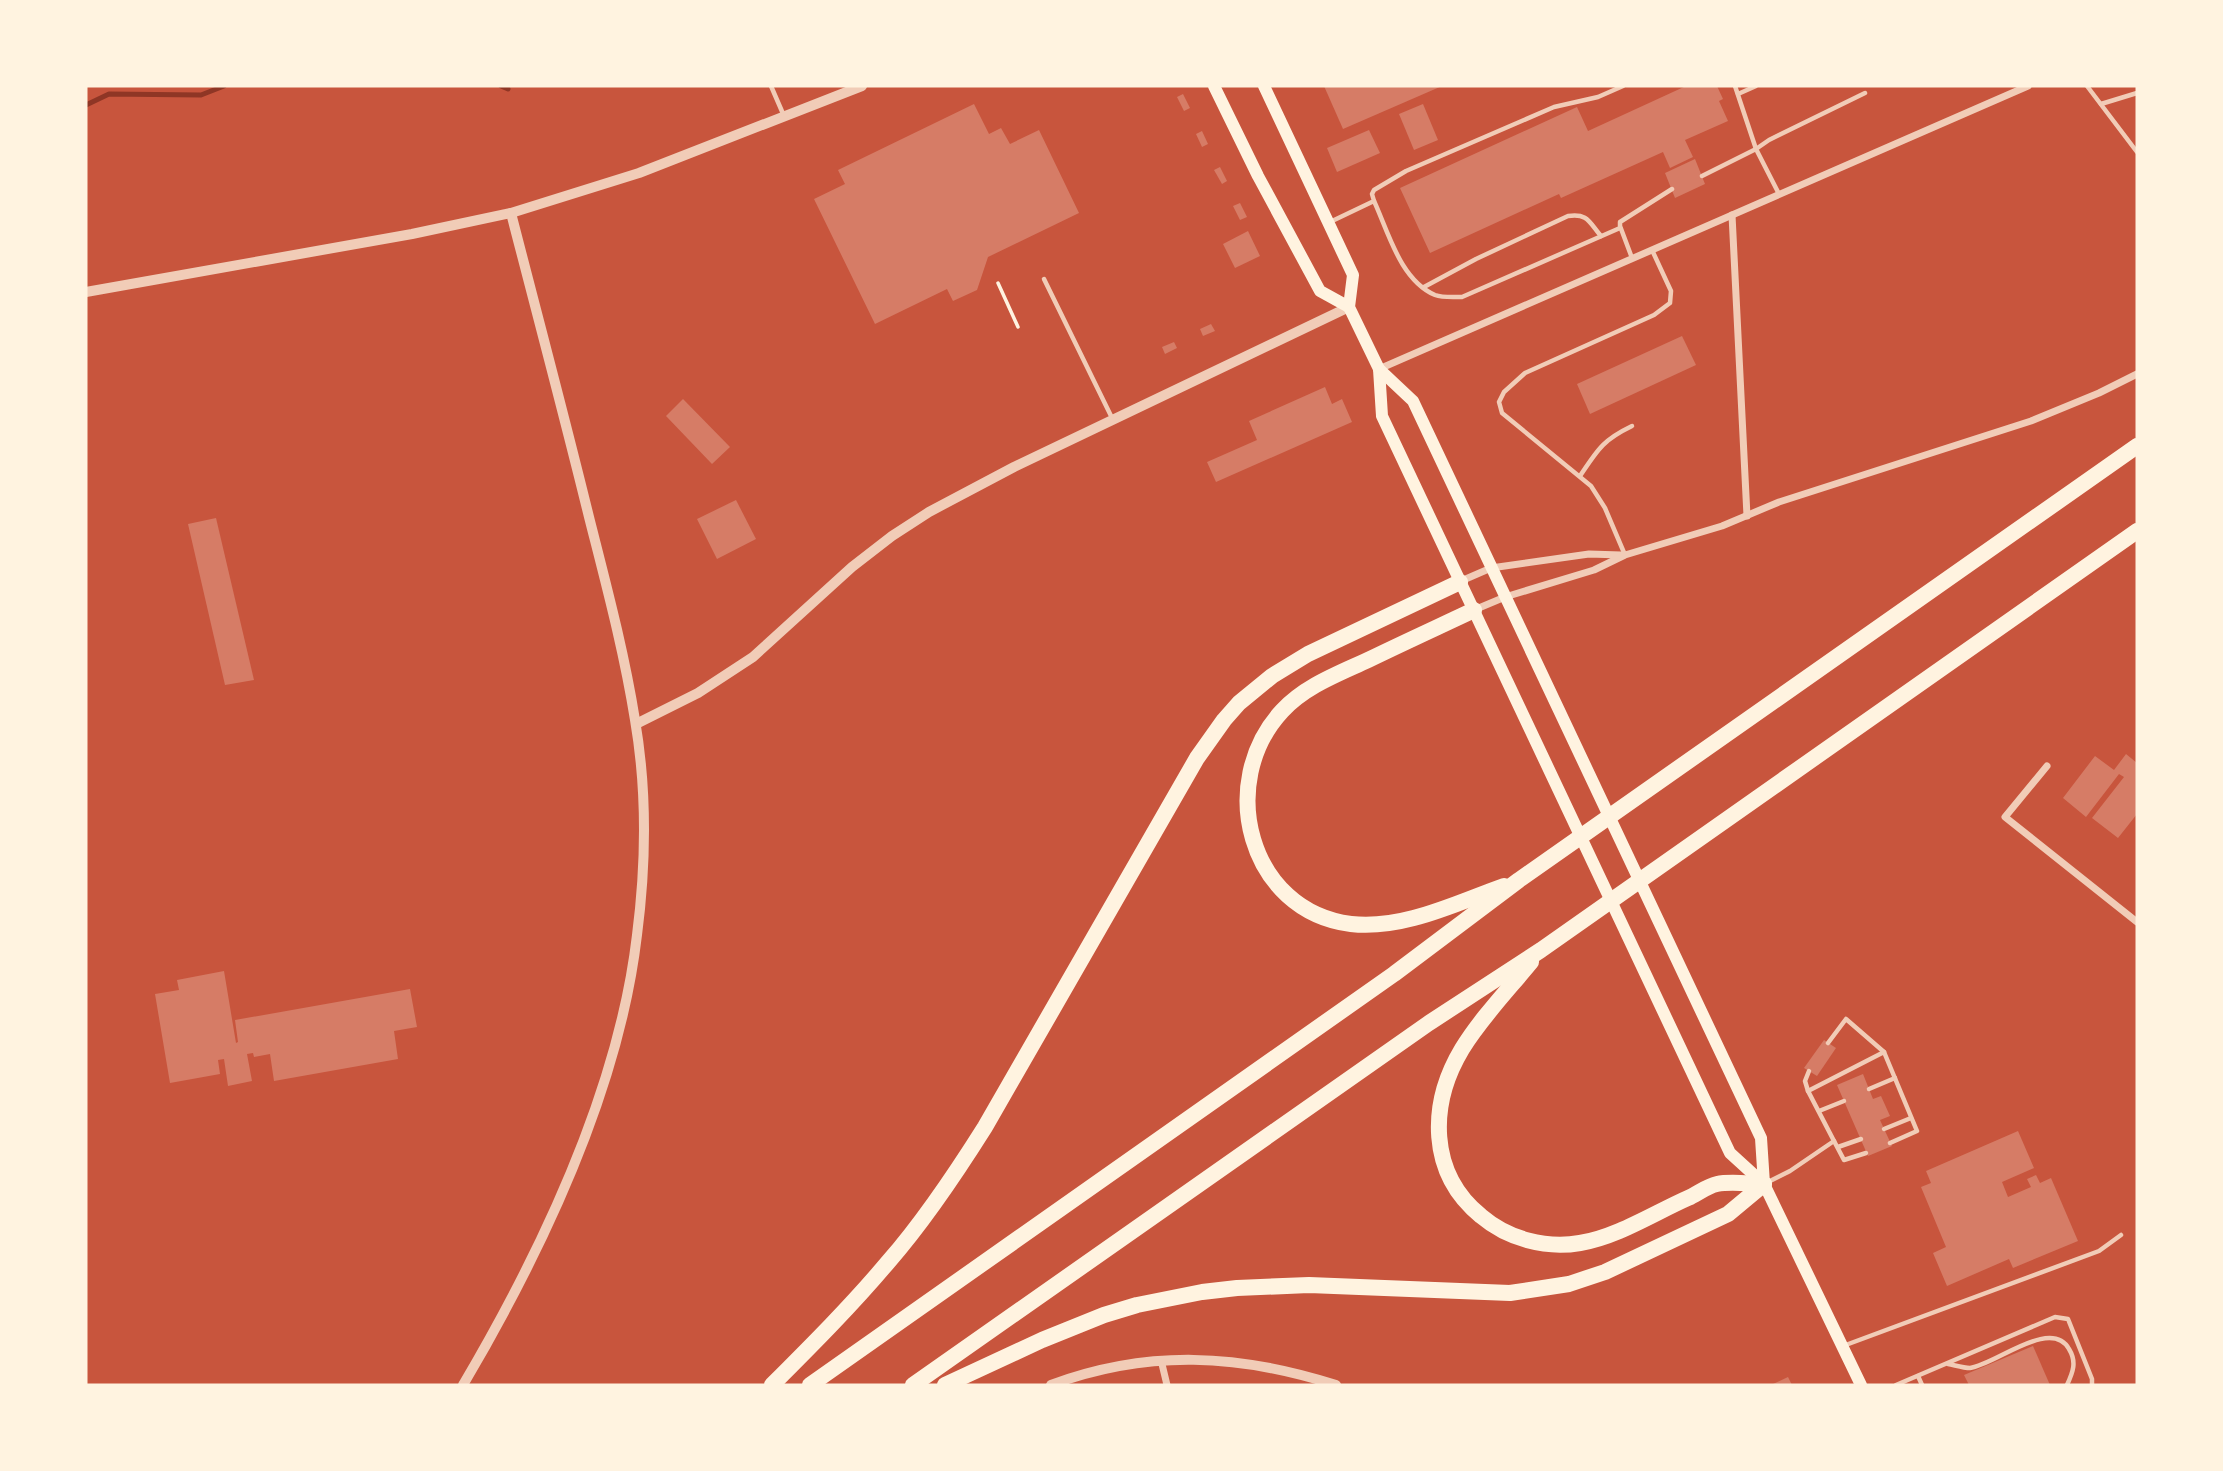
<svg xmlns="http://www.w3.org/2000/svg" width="2223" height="1471" viewBox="0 0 2223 1471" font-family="'Nunito Sans',sans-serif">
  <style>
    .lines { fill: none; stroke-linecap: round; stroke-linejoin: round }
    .stream { stroke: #8f3625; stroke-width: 5 }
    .building { fill: #d67c66 }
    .path { stroke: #fff3e0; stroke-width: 3.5 }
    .service { stroke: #f1ccb7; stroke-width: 4.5 }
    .minor { stroke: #f1ccb7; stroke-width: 7 }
    .tertiary { stroke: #f1ccb7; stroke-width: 10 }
    .secondary { stroke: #fff3e0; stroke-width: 12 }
    .motorway { stroke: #fff3e0; stroke-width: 16 }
  </style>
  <rect width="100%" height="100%" fill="#c8553d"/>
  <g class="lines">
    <!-- stream -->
    <g class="stream">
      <path d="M501,86L508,89"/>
      <path d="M86,105L109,94L201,95L224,86"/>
    </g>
  </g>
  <!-- building -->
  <g class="building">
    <path d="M1324,86H1442L1343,129Z"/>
    <path d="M1686,86H1717L1723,99L1719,101L1728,121L1685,140L1693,157L1670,168L1663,152L1561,198L1559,194L1430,253L1400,188L1577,107L1588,131Z"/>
    <path d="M1183,94L1190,108L1184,111L1177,97Z"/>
    <path d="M974,104L989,134L1001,128L1010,144L1039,130L1079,213L988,257L977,290L953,301L947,289L875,324L814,199L845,184L838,170Z"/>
    <path d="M1423,104L1438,140L1414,150L1399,114Z"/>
    <path d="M1369,130L1380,153L1337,172L1327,148Z"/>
    <path d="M1202,131L1208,144L1202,147L1196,134Z"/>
    <path d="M1695,159L1705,184L1675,198L1665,173Z"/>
    <path d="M1220,167L1227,181L1222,184L1214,170Z"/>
    <path d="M1240,203L1247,217L1240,220L1233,206Z"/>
    <path d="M1248,231L1260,256L1235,268L1223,244Z"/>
    <path d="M1211,324L1215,331L1203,336L1200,329Z"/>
    <path d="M1682,336L1696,365L1590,414L1577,384Z"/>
    <path d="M1174,342L1177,348L1165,354L1162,347Z"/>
    <path d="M1325,387L1332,404L1342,399L1352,422L1216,482L1207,462L1257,440L1249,421Z"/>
    <path d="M683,399L730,447L712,464L666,416Z"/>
    <path d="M736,500L756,539L717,559L697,519Z"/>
    <path d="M216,518L254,680L225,685L188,524Z"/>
    <path d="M2126,754L2137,763V814L2118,838L2092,818L2124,777L2119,774L2086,817L2063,798L2095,756L2114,770Z"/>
    <path d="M224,971L236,1043L238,1042L235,1020L410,989L417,1027L394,1031L398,1059L274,1081L270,1054L254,1057L253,1053L247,1054L252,1081L228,1086L224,1059L218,1060L220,1074L170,1083L155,994L179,990L177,980Z"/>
    <path d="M1824,1040L1836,1048L1817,1076L1804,1068Z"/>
    <path d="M1863,1074L1873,1099L1881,1096L1890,1116L1880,1120L1892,1146L1868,1156L1837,1085Z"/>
    <path d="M2018,1131L2034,1168L2002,1182L2008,1197L2031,1187L2027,1179L2036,1175L2040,1183L2051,1178L2078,1241L2013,1268L2009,1259L1947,1286L1933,1253L1946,1247L1921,1187L1931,1183L1926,1171Z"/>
    <path d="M2033,1346L2050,1385H1969L1964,1375Z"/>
    <path d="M1788,1377L1792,1385H1771Z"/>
  </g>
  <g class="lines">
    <!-- path -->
    <path class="path" d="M998,283L1018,327"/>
    <!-- service -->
    <g class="service">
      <path d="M771,86L784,116"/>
      <path d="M1735,86L1756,149L1779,194"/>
      <path d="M2087,86L2137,152"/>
      <path d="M1738,94L1756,86"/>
      <path d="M2101,104L2137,93"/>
      <path d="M1702,176L1756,149L1769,140L1865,93"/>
      <path d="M1374,201C1388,231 1400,280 1435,295C1443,298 1453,297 1462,297L1620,228"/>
      <path d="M1330,222L1374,201L1372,194L1374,190L1406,171L1554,107L1598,97L1623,86"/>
      <path d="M1632,258L1620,226V222L1672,189"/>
      <path d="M1044,279L1113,420"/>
      <path d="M1424,287L1476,259L1568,216C1588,213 1589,222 1601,236"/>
      <path d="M1580,476C1598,449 1603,440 1632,426"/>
      <path d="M1625,555L1605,508L1591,486L1502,413L1499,402L1504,392L1525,373L1654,315L1670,303L1671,291L1652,250"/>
      <path d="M1828,1043L1846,1019L1884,1052"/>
      <path d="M1869,1089L1895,1078"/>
      <path d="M1808,1091L1805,1081L1809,1071"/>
      <path d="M1819,1111L1844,1101"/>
      <path d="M1884,1129L1911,1118"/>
      <path d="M1834,1141L1844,1160L1866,1153"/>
      <path d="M1838,1147L1861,1139"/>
      <path d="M1768,1182L1790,1171L1834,1141L1808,1091L1884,1052L1917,1131L1890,1143"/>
      <path d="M1843,1346L2099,1251L2121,1235"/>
      <path d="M1948,1364C1954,1365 1963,1368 1970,1368C1995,1365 2051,1317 2069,1349C2077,1362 2073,1372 2067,1385"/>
      <path d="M1918,1376L1922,1385"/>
      <path d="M1896,1385L2055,1317L2068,1319L2092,1379V1385"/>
    </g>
    <!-- minor -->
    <g class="minor">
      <path d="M1732,215L1747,516"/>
      <path d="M1379,369L2028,86"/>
      <path d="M1461,581L1491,568L1589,554L1621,555"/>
      <path d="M1474,610L1505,597L1594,570L1625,555L1722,526L1779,502L2031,421L2099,393L2137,374"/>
      <path d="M2047,766L2005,817L2137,922"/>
      <path d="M1161,1360L1167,1385"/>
    </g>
    <!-- tertiary -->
    <g class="tertiary">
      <path d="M86,292L412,234L511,213L639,173L862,86"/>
      <path d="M636,724L698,693L753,657L852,567L892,536L929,512L1014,467L1349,307"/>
      <path d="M463,1385C542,1251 619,1090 637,935C646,865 647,790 635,720C624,651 606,584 589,517C564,415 537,314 511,213"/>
      <path d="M1051,1385C1148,1349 1239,1354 1336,1385"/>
    </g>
    <!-- secondary -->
    <g class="secondary">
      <path d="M1214,86L1258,176L1320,291L1349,307"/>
      <path d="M1264,86L1353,275L1349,307L1379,369L1413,401L1761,1138L1764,1184L1861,1385"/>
      <path d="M1379,369L1382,416L1730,1153L1764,1184"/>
    </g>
    <!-- motorway -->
    <g class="motorway">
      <path d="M1474,610C1438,627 1403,643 1368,660C1338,674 1305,686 1282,711C1216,782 1248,911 1351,924C1403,930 1456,903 1504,886"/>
      <path d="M1531,962C1508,990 1481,1018 1462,1049C1429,1104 1428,1173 1481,1216C1508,1239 1546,1249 1580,1243C1617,1237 1654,1213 1688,1198C1697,1194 1707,1186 1717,1184C1731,1181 1750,1184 1764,1184"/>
      <path d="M772,1385C812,1345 852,1305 889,1261C925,1220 956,1173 985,1127L1197,758L1224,720L1239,703L1272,676L1308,654L1460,582"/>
      <path d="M810,1385L1394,974L1519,880L2137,446"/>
      <path d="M913,1385L1429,1023L1541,950L2137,531"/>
      <path d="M945,1385L1042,1340L1104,1315L1137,1305L1202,1292L1237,1288L1309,1285L1510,1293L1569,1284L1605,1272L1728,1214L1764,1184"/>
    </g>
  </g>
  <!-- border -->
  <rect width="2223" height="1471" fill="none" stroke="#fff3e0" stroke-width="175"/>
</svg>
